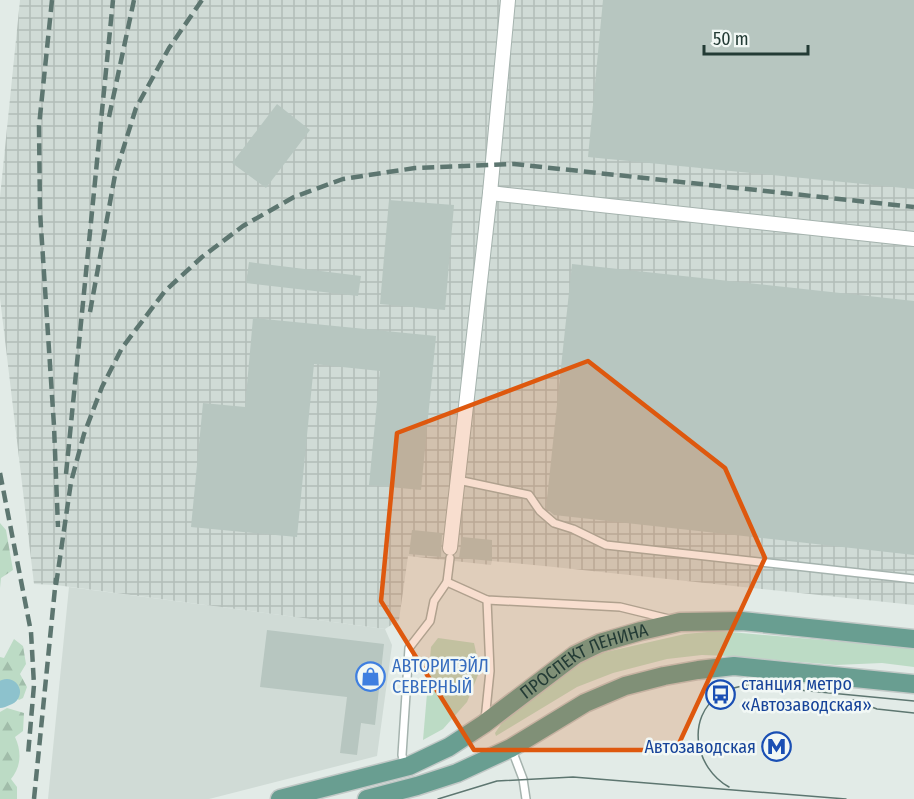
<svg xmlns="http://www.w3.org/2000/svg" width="914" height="799" viewBox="0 0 914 799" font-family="'Fira Sans Condensed',sans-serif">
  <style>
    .built { fill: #d0dbd6 }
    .industrial { fill: url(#industrial-grid) }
    .grass { fill: #bcdbc5 }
    .forest { fill: url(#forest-firs) }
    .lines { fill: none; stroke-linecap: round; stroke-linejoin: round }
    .river { stroke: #8dc2cd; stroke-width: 26 }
    .building { fill: #b7c6c0 }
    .service-casing { stroke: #a5b3ae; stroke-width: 10 }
    .minor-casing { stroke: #a5b3ae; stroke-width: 16 }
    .primary-casing { stroke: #c1c8c6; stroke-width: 21 }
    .service { stroke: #fff; stroke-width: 7 }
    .minor { stroke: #fff; stroke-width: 14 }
    .primary { stroke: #699e91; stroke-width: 18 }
    .tram { stroke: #5d7670; stroke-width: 1.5 }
    .rail { stroke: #5d7670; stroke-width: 4.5; stroke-dasharray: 12 6; stroke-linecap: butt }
    .marked { fill: #de580e; fill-opacity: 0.2; stroke: #de580e; stroke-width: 4.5; stroke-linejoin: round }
    .labels { text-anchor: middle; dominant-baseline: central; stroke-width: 5; stroke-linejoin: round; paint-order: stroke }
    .street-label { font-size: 18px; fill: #233b35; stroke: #f2f8f5 }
    .shop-label { font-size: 18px; fill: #366cbe; stroke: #f2f8f5; text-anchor: start }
    .transit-label { font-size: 18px; fill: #164399; stroke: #f2f8f5; text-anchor: start }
  </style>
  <defs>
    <pattern id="industrial-grid" width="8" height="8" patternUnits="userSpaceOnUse" patternTransform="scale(1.5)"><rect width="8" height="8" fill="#d0dbd6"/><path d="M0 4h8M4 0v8" fill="none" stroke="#b2bdb8"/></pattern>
    <pattern id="forest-firs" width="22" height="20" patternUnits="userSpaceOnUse" patternTransform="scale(1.5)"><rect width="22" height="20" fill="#bcdbc5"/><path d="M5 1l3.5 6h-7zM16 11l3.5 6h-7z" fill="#a1bdaa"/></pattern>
  </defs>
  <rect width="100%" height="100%" fill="#e2ebe7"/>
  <!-- built -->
  <path class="built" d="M69,587L385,629L392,645L377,756L209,799H48Z"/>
  <!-- industrial -->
  <path class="industrial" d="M20,0H914V605L554,567L492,561L491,565L408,556L399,620L385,629L56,585L34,584L0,298V197Z"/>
  <!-- grass -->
  <g class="grass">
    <path d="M719,631L914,648V667L882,663L836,665L728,656L702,655L667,659L613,673L577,687L496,736L495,733L504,720L562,674L597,654L685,634Z"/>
    <path d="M438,638L474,643L480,670L467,702L443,729L423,740L431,647Z"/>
  </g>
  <!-- forest -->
  <g class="forest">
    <path d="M0,523L6,530L13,570L1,578L0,588Z"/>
    <path d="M14,639L23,646L26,664L20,674L27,687L23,698L19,700L13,695L0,698V657L4,658Z"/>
    <path d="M7,708L24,713L23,731L15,737C22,752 21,767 11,779L17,787V799H0V712Z"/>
  </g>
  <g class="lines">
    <!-- river -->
    <path class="river" d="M0,695L7,692"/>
  </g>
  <!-- building -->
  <g class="building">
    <path d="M603,0H914V189L588,157Z"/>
    <path d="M277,104L310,130L266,188L232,163Z"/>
    <path d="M389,200L454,205L445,310L380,304Z"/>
    <path d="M249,262L361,276L358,296L246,283Z"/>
    <path d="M572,264L914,301V555L554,515L546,508Z"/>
    <path d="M253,318L436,336L421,490L369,485L380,371L314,364L297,537L191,527L203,403L245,407Z"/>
    <path d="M412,530L442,533L441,557L409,554Z"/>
    <path d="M462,537L492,540V561L459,558Z"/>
    <path d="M267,630L384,644L375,725L361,723L357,755L340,753L347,697L260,687Z"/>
    <path d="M467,680L473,684L471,691L465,693L459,689L461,682Z"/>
  </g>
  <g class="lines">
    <defs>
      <g id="service">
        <path d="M458,480L529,495L540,511L554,523L573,529L606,545L914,579"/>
        <path d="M447,582L450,558"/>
        <path d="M485,720L490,671L487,600"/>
        <path d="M512,750L523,779L526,799"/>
        <path d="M405,767L402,755L409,648L430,621L434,601L447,582L487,600L620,607L669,619"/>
      </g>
      <g id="minor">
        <path d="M490,193L914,239"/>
        <path d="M450,548L490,193L508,0"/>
      </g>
      <g id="primary">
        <path id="s1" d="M280,799L409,766L449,747L484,724L575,655L600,643L641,631L680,622L742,621L914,639"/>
        <path d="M367,799L417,786L457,773L511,748L585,703L625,686L664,676L698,670L734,666L914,684"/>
      </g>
    </defs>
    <!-- service casing -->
    <use href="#service" class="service-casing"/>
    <!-- minor casing -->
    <use href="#minor" class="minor-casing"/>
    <!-- primary casing -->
    <use href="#primary" class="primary-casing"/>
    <!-- service -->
    <use href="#service" class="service"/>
    <!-- minor -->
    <use href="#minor" class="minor"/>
    <!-- primary -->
    <use href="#primary" class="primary"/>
    <!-- tram -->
    <g class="tram">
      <path d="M853,700L877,709L914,713"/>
      <path d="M729,787C695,768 685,718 720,694C728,688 738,687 747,685L914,701"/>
      <path d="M438,799L497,781L573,777L846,799"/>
    </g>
    <!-- rail -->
    <g class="rail">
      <path d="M52,0L39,126L40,212L54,426L58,527"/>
      <path d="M109,117L134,0"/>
      <path d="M90,312L115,175L136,108L169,48L202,0"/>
      <path d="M0,473L31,632L34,685L28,755"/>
      <path d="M66,474L113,0"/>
      <path d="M56,585L71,482L84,434L102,387L122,348L165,291L202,257L243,226L294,197L343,179L415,168L514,164L914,207"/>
      <path d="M34,799L56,578"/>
    </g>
  </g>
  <!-- marked area -->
  <path class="marked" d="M588,361L725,468L765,558L676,750H474L381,601L397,433Z"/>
  <!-- icons -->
  <defs>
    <symbol id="shop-ring" viewBox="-11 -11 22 22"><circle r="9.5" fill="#f2f8f5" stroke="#3f7fe0" stroke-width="1.5"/><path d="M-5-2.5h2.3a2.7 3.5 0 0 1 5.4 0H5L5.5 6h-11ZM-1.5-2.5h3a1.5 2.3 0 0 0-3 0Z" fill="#3f7fe0"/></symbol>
    <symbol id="bus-ring" viewBox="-11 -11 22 22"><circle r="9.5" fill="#f2f8f5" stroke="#1a4fb4" stroke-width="1.5"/><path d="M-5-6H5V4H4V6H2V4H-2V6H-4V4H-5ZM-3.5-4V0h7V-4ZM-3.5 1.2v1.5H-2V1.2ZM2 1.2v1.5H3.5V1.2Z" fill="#1a4fb4"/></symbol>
    <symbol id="metro-ring" viewBox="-11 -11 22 22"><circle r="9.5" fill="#f2f8f5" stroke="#1a4fb4" stroke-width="1.5"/><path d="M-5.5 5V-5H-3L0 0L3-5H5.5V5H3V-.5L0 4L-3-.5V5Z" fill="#1a4fb4"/></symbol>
  </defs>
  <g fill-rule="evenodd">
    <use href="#shop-ring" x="354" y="660" width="33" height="33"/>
    <use href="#bus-ring" x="704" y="678" width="33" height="33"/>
    <use href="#metro-ring" x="760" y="730" width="33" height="33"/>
  </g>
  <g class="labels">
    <!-- street labels -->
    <g class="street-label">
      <text stroke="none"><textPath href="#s1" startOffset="339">ПРОСПЕКТ ЛЕНИНА</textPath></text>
    </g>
    <!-- shop labels -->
    <g class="shop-label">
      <text x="392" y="666">АВТОРИТЭЙЛ<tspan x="392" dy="21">СЕВЕРНЫЙ</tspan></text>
    </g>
    <!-- transit labels -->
    <g class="transit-label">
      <text x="741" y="684">станция метро<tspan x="741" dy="21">«Автозаводская»</tspan></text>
      <text x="756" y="747" text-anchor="end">Автозаводская</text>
    </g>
  </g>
  <!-- scale -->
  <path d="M704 45v9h104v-9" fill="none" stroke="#233b35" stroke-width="3"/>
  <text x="713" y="45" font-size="18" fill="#233b35" stroke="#f2f8f5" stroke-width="4.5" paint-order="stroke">50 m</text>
</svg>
